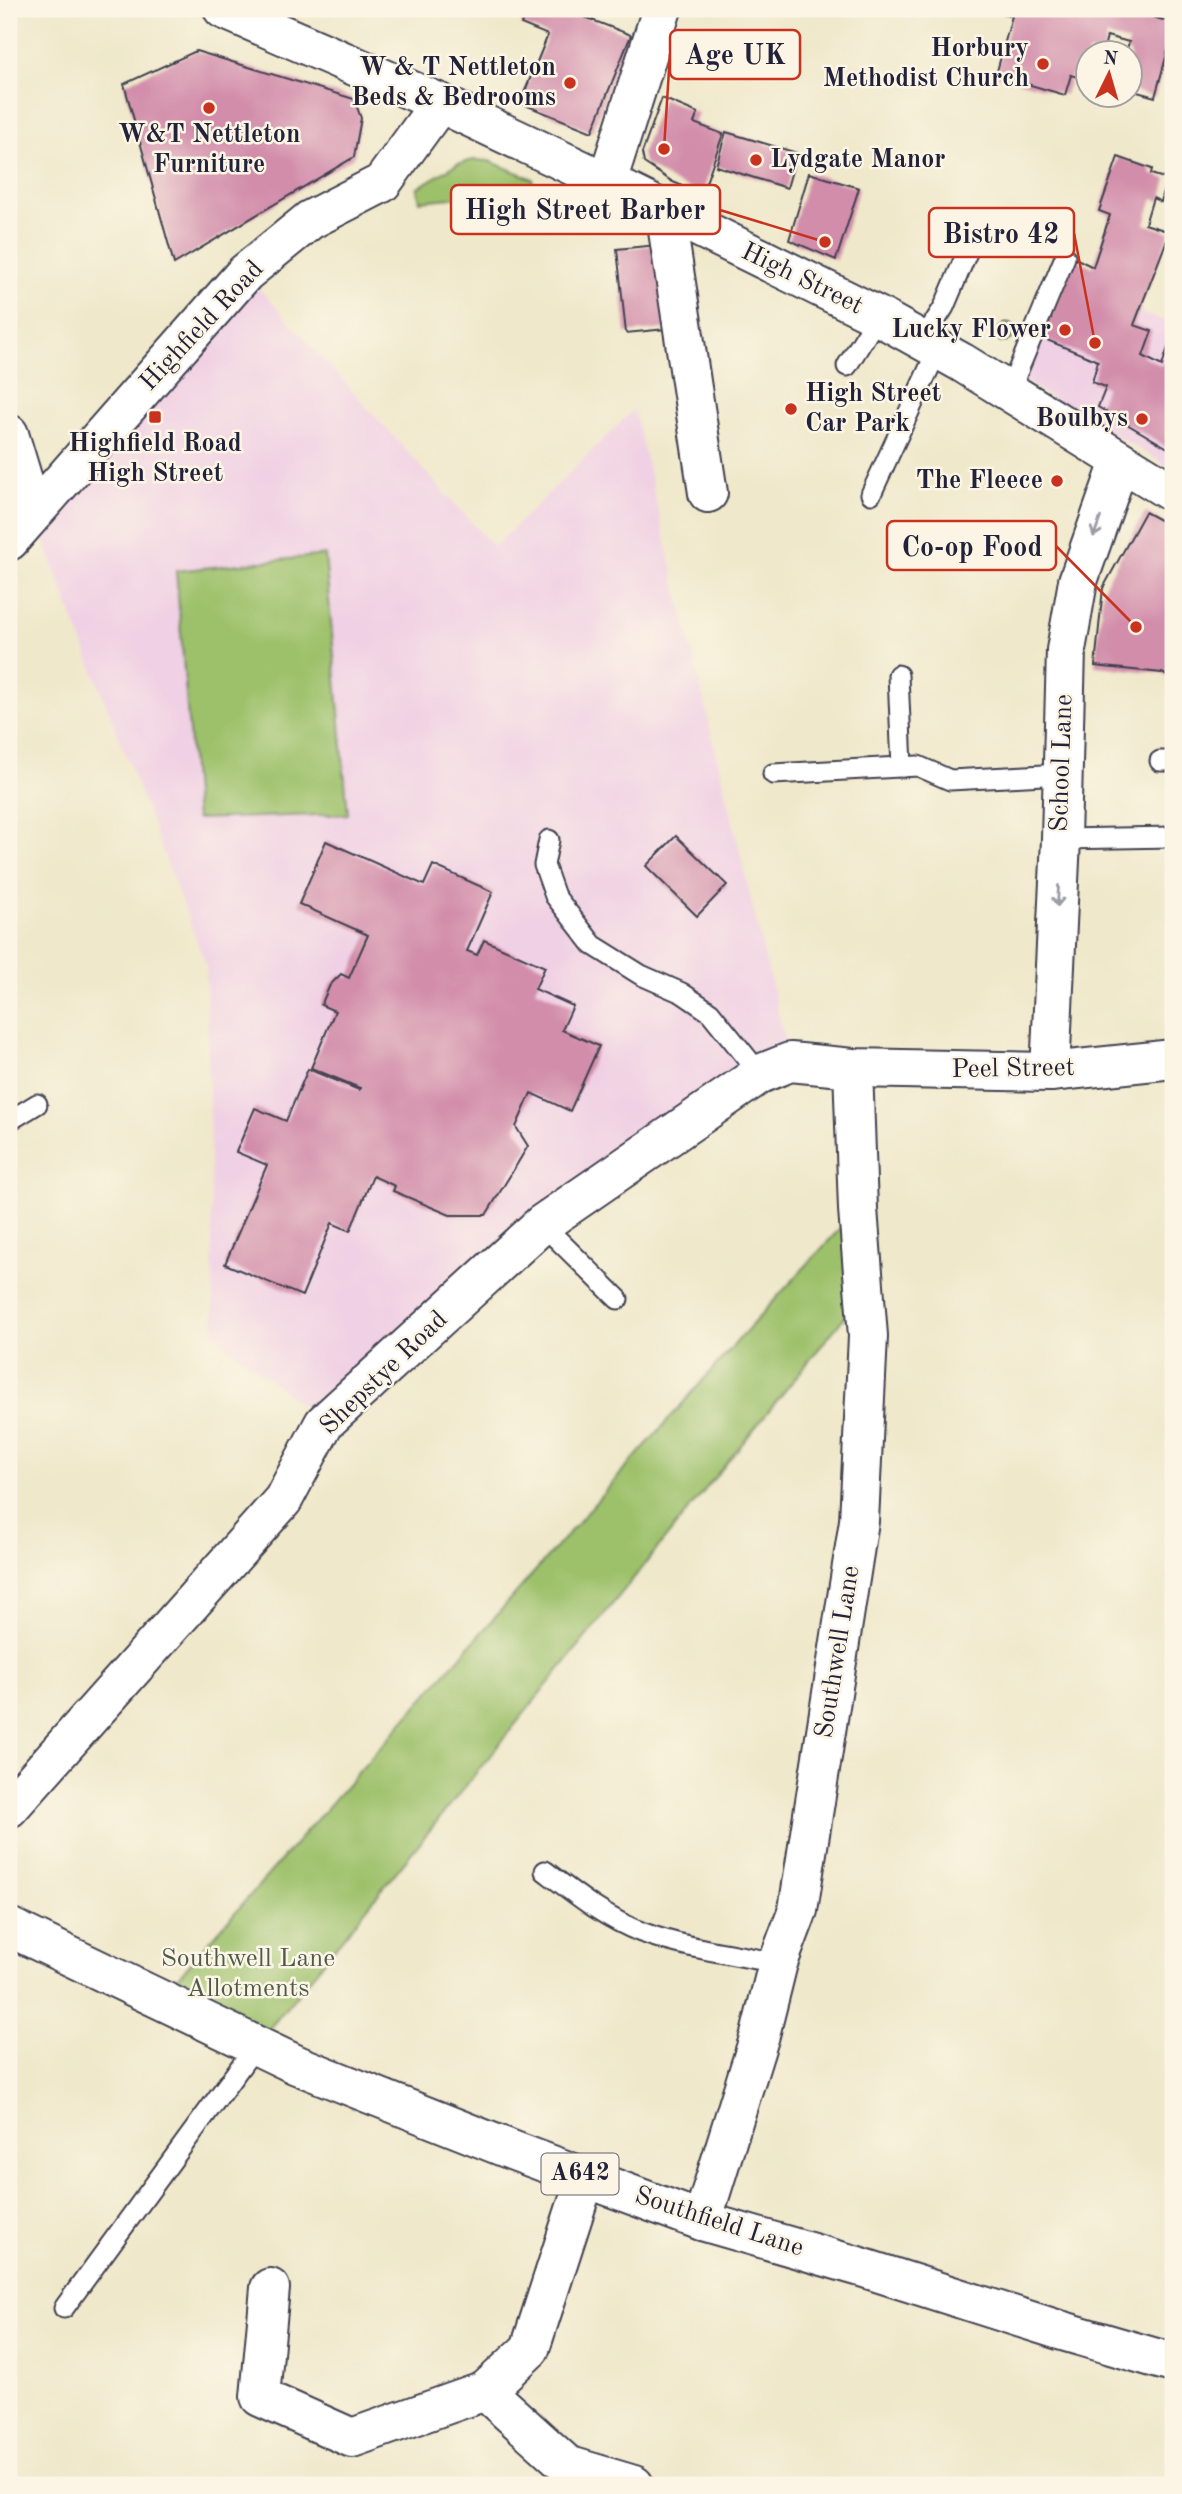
<svg xmlns="http://www.w3.org/2000/svg" width="1182" height="2494" viewBox="0 0 1182 2494" font-family="'Old Standard TT',serif">
  <style>
    .built { fill: #f0d0e4 }
    .green { fill: #9dc16b; stroke: #607253; stroke-width: 2 }
    .building { fill: #d28daa }
    .lines { fill: none; stroke-linecap: round; stroke-linejoin: round }
    .service-casing { stroke: #414050; stroke-width: 23 }
    .minor-casing { stroke: #414050; stroke-width: 42 }
    .secondary-casing { stroke: #414050; stroke-width: 42 }
    .trunk-casing { stroke: #414050; stroke-width: 42 }
    .service { stroke: #fff; stroke-width: 19 }
    .minor { stroke: #fff; stroke-width: 38 }
    .secondary { stroke: #fff; stroke-width: 38 }
    .trunk { stroke: #fff; stroke-width: 38 }
    .tree { fill: #969a85 }
    .oneway { stroke: #9c9ca7 }
    .poi-dot { fill: #c8321e; stroke: #fcf5e5; stroke-width: 2.5 }
    .labels { text-anchor: middle; dominant-baseline: central; stroke-width: 5; stroke-linejoin: round; paint-order: stroke }
    .shield { fill: #fcf5e5; stroke: #63616e; stroke-width: 2 }
    .shield-label { font-size: 24px; font-weight: bold; fill: #22223b }
    .poi-label { font-size: 26px; font-weight: bold; fill: #22223b; stroke: #fcf5e5; text-anchor: end }
    .street-label { font-size: 26px; fill: #22223b; stroke: #fcf5e5 }
    .park-label { font-size: 26px; fill: #4d5a4c; stroke: #fcf5e5 }
    .leader { fill: none; stroke: #c8321e; stroke-width: 2.5 }
    .callout-dot { fill: #c8321e; stroke: #fcf5e5; stroke-width: 2.5 }
    .callout { fill: #fcf5e5; stroke: #c8321e; stroke-width: 2.5 }
    .callout-label { font-size: 28px; text-anchor: middle; font-weight: bold; fill: #22223b }
  </style>
  <rect width="100%" height="100%" fill="#fcf5e5"/>
  <filter id="ink" filterUnits="userSpaceOnUse"><feTurbulence type="fractalNoise" baseFrequency=".0143" numOctaves="2"/><feDisplacementMap in="SourceGraphic" scale="14" xChannelSelector="R" yChannelSelector="G"/><feConvolveMatrix kernelMatrix="1 2 1 2 8 2 1 2 1" color-interpolation-filters="sRGB"/></filter>
  <filter id="wash" filterUnits="userSpaceOnUse"><feTurbulence type="fractalNoise" baseFrequency=".00686" numOctaves="4" result="noise"/><feDisplacementMap in="SourceGraphic" scale="28" xChannelSelector="R" yChannelSelector="G"/><feGaussianBlur stdDeviation="1.57" result="paint"/><feColorMatrix in="noise" values="0 0 0 0 0 0 0 0 0 0 0 0 0 0 0 0 0 1.4 0 .05"/><feComposite in="paint" operator="in"/></filter>
  <g filter="url(#wash)">
    <rect width="100%" height="100%" fill="#efe8ca"/>
    <!-- built -->
    <g class="built">
      <path d="M245,273L494,547L634,409L790,1062L760,1074L324,1423L214,1335L206,965L33,513Z"/>
      <path d="M1062,283L1146,315L1173,323V469L1021,380Z"/>
    </g>
    <!-- green -->
    <g class="green">
      <path d="M474,160L489,161L533,179L532,191L501,194L499,186L483,188V195L420,201L417,188L457,164Z"/>
      <path d="M325,555L348,814L196,819L176,571Z"/>
      <path d="M858,1209L864,1293L257,2044L158,2000L749,1328Z"/>
    </g>
    <g id="blocks">
      <!-- building -->
      <g class="building">
        <path d="M527,9H564L631,35L592,132L520,103L548,35L521,24Z"/>
        <path d="M988,9H1155L1153,17L1173,23V32L1155,97L1130,90V52H1126L1129,42L1107,36L1103,52H1088V80L1071,75L1065,95L996,75L1012,16Z"/>
        <path d="M196,51L354,99L361,118L354,157L174,264L124,84Z"/>
        <path d="M662,98L698,113L694,123L723,134L702,194L673,182L644,163L642,153Z"/>
        <path d="M726,132L797,153L787,188L716,166Z"/>
        <path d="M1118,157L1152,169L1151,174L1167,179L1161,202L1153,198L1145,224L1170,232L1134,325L1152,331L1143,356L1162,366L1173,332V451L1098,407L1106,387L1092,382L1098,361L1042,338L1075,258L1093,267L1110,215L1099,211Z"/>
        <path d="M809,173L859,188L836,260L789,240Z"/>
        <path d="M657,245L666,329L626,333L617,249Z"/>
        <path d="M1145,512L1173,527V679L1162,673L1095,666L1103,588Z"/>
        <path d="M676,836L727,885L697,916L646,866Z"/>
        <path d="M326,841L424,885L433,865L493,892L467,951L477,955L484,940L545,967L535,989L573,1006L562,1030L599,1046L570,1111L531,1093L516,1127L528,1146L486,1215H450L393,1191L395,1186L373,1176L350,1231L332,1223L302,1296L225,1264L267,1165L236,1152L255,1108L286,1121L308,1069L359,1090L360,1088L311,1068L335,1011L321,1005L330,985L341,974L349,978L368,935L299,904Z"/>
      </g>
    </g>
  </g>
  <g filter="url(#ink)">
    <use href="#blocks" fill-opacity="0" stroke="#414050" stroke-width="2"/>
    <g class="lines">
      <defs>
        <g id="service">
          <path d="M923,340L944,307L971,243"/>
          <path d="M847,366L878,316"/>
          <path d="M1009,392L1065,257"/>
          <path d="M871,494L938,349"/>
          <path d="M898,675L902,767"/>
          <path d="M1160,761H1173"/>
          <path d="M773,774L918,766L950,780L1062,774"/>
          <path d="M1061,839L1173,837"/>
          <path d="M549,840L544,865L555,896L593,945L641,975L682,993L710,1012L760,1074"/>
          <path d="M9,1121L37,1104"/>
          <path d="M542,1224L618,1299"/>
          <path d="M545,1871C575,1894 605,1918 641,1932C684,1948 733,1954 778,1963"/>
          <path d="M64,2308L257,2044"/>
        </g>
        <g id="minor">
          <path d="M607,182L662,9"/>
          <path d="M665,211L708,493"/>
          <path d="M9,434L33,513"/>
          <path d="M1050,1072L1061,839L1066,650L1078,581L1120,462"/>
          <path d="M9,1808L283,1500L324,1423L542,1224L760,1074L790,1062L853,1068L1050,1072L1173,1059"/>
          <path d="M702,2221L760,2035L778,1963L798,1910L859,1521L868,1336L858,1209L853,1068"/>
          <path d="M270,2288L260,2397L352,2438L485,2391L567,2465L634,2485"/>
          <path d="M485,2391L530,2349L586,2176"/>
        </g>
        <g id="secondary">
          <path d="M223,9L440,103L607,182L878,316L961,362L1173,493"/>
          <path d="M9,541L245,273L310,220L382,183L440,103"/>
        </g>
        <path id="trunk" d="M9,1927L297,2065L514,2151L702,2221L861,2267L1056,2329L1173,2363"/>
      </defs>
      <!-- service casing -->
      <use href="#service" class="service-casing"/>
      <!-- minor casing -->
      <use href="#minor" class="minor-casing"/>
      <!-- secondary casing -->
      <use href="#secondary" class="secondary-casing"/>
      <!-- trunk casing -->
      <use href="#trunk" class="trunk-casing"/>
      <!-- service -->
      <use href="#service" class="service"/>
      <!-- minor -->
      <use href="#minor" class="minor"/>
      <!-- secondary -->
      <use href="#secondary" class="secondary"/>
      <!-- trunk -->
      <use href="#trunk" class="trunk"/>
    </g>
    <!-- trees -->
    <circle class="tree" cx="1006" cy="332" r="10"/>
    <!-- one-way arrows -->
    <defs><path id="oneway-shaft" d="M-6 0H5M1.5-3L5.5 0L1.5 3" fill="none" stroke-width="1.6" stroke-linecap="round" stroke-linejoin="round" transform="scale(1.75)"/></defs>
    <g class="oneway">
      <use href="#oneway-shaft" transform="translate(1097 527) rotate(110)"/>
      <use href="#oneway-shaft" transform="translate(1058 896) rotate(93)"/>
    </g>
  </g>
  <!-- markers -->
  <g class="poi-dot">
    <circle cx="1043" cy="64" r="7"/>
    <circle cx="570" cy="83" r="7"/>
    <circle cx="209" cy="108" r="7"/>
    <circle cx="756" cy="160" r="7"/>
    <circle cx="1065" cy="330" r="7"/>
    <circle cx="791" cy="409" r="7"/>
    <rect x="148" y="410" width="14" height="14" rx="3.5"/>
    <circle cx="1142" cy="419" r="7"/>
    <circle cx="1057" cy="481" r="7"/>
  </g>
  <g class="labels">
    <!-- shield labels -->
    <rect class="shield" x="541.5" y="2153.5" width="77" height="41" rx="5"/>
    <g class="shield-label">
      <text x="580" y="2174">A642</text>
    </g>
    <!-- poi labels -->
    <g class="poi-label">
      <text x="1029" y="49">Horbury<tspan x="1029" dy="30">Methodist Church</tspan></text>
      <text x="556" y="68">W &amp; T Nettleton<tspan x="556" dy="30">Beds &amp; Bedrooms</tspan></text>
      <text x="209" y="135" text-anchor="middle">W&amp;T Nettleton<tspan x="209" dy="30">Furniture</tspan></text>
      <text x="770" y="160" text-anchor="start">Lydgate Manor</text>
      <text x="1051" y="330">Lucky Flower</text>
      <text x="805" y="394" text-anchor="start">High Street<tspan x="805" dy="30">Car Park</tspan></text>
      <text x="1128" y="419">Boulbys</text>
      <text x="155" y="444" text-anchor="middle">Highfield Road<tspan x="155" dy="30">High Street</tspan></text>
      <text x="1043" y="481">The Fleece</text>
    </g>
    <!-- street labels -->
    <g class="street-label">
      <text transform="translate(802 279) rotate(26)">High Street</text>
      <text transform="translate(202 326) rotate(-47)">Highfield Road</text>
      <text transform="translate(1062 763) rotate(-88)">School Lane</text>
      <text transform="translate(1013 1069) rotate(-1)">Peel Street</text>
      <text transform="translate(384 1373) rotate(-44)">Shepstye Road</text>
      <text transform="translate(838 1652) rotate(-81)">Southwell Lane</text>
      <text transform="translate(719 2222) rotate(18)">Southfield Lane</text>
    </g>
    <!-- park labels -->
    <g class="park-label">
      <text x="248" y="1959">Southwell Lane<tspan x="248" dy="30">Allotments</tspan></text>
    </g>
  </g>
  <!-- callouts -->
  <path class="leader" d="M664 149L670 54M825 242L720 210M1095 343L1074 233M1136 627L1056 546"/>
  <g class="callout-dot">
    <circle cx="664" cy="149" r="7"/>
    <circle cx="825" cy="242" r="7"/>
    <circle cx="1095" cy="343" r="7"/>
    <circle cx="1136" cy="627" r="7"/>
  </g>
  <g class="callout">
    <rect x="670" y="30" width="130" height="49" rx="7"/>
    <rect x="451" y="185" width="269" height="49" rx="7"/>
    <rect x="929" y="208" width="145" height="49" rx="7"/>
    <rect x="887" y="521" width="169" height="49" rx="7"/>
  </g>
  <g class="callout-label">
    <text x="735" y="64">Age UK</text>
    <text x="585" y="219">High Street Barber</text>
    <text x="1001" y="243">Bistro 42</text>
    <text x="972" y="556">Co-op Food</text>
  </g>
  <!-- margin -->
  <rect width="1182" height="2494" fill="none" stroke="#fcf5e5" stroke-width="35"/>
  <!-- north arrow -->
  <g transform="translate(1109 74) rotate(5)"><circle r="33" fill="#fcf5e5" stroke="#a5a1a1" stroke-width="2"/>
  <path d="M0-5L12 26L0 18L-12 26Z" fill="#c8321e"/>
  <text y="-10" font-size="19" font-weight="bold" text-anchor="middle" fill="#22223b">N</text>
  </g>
</svg>
